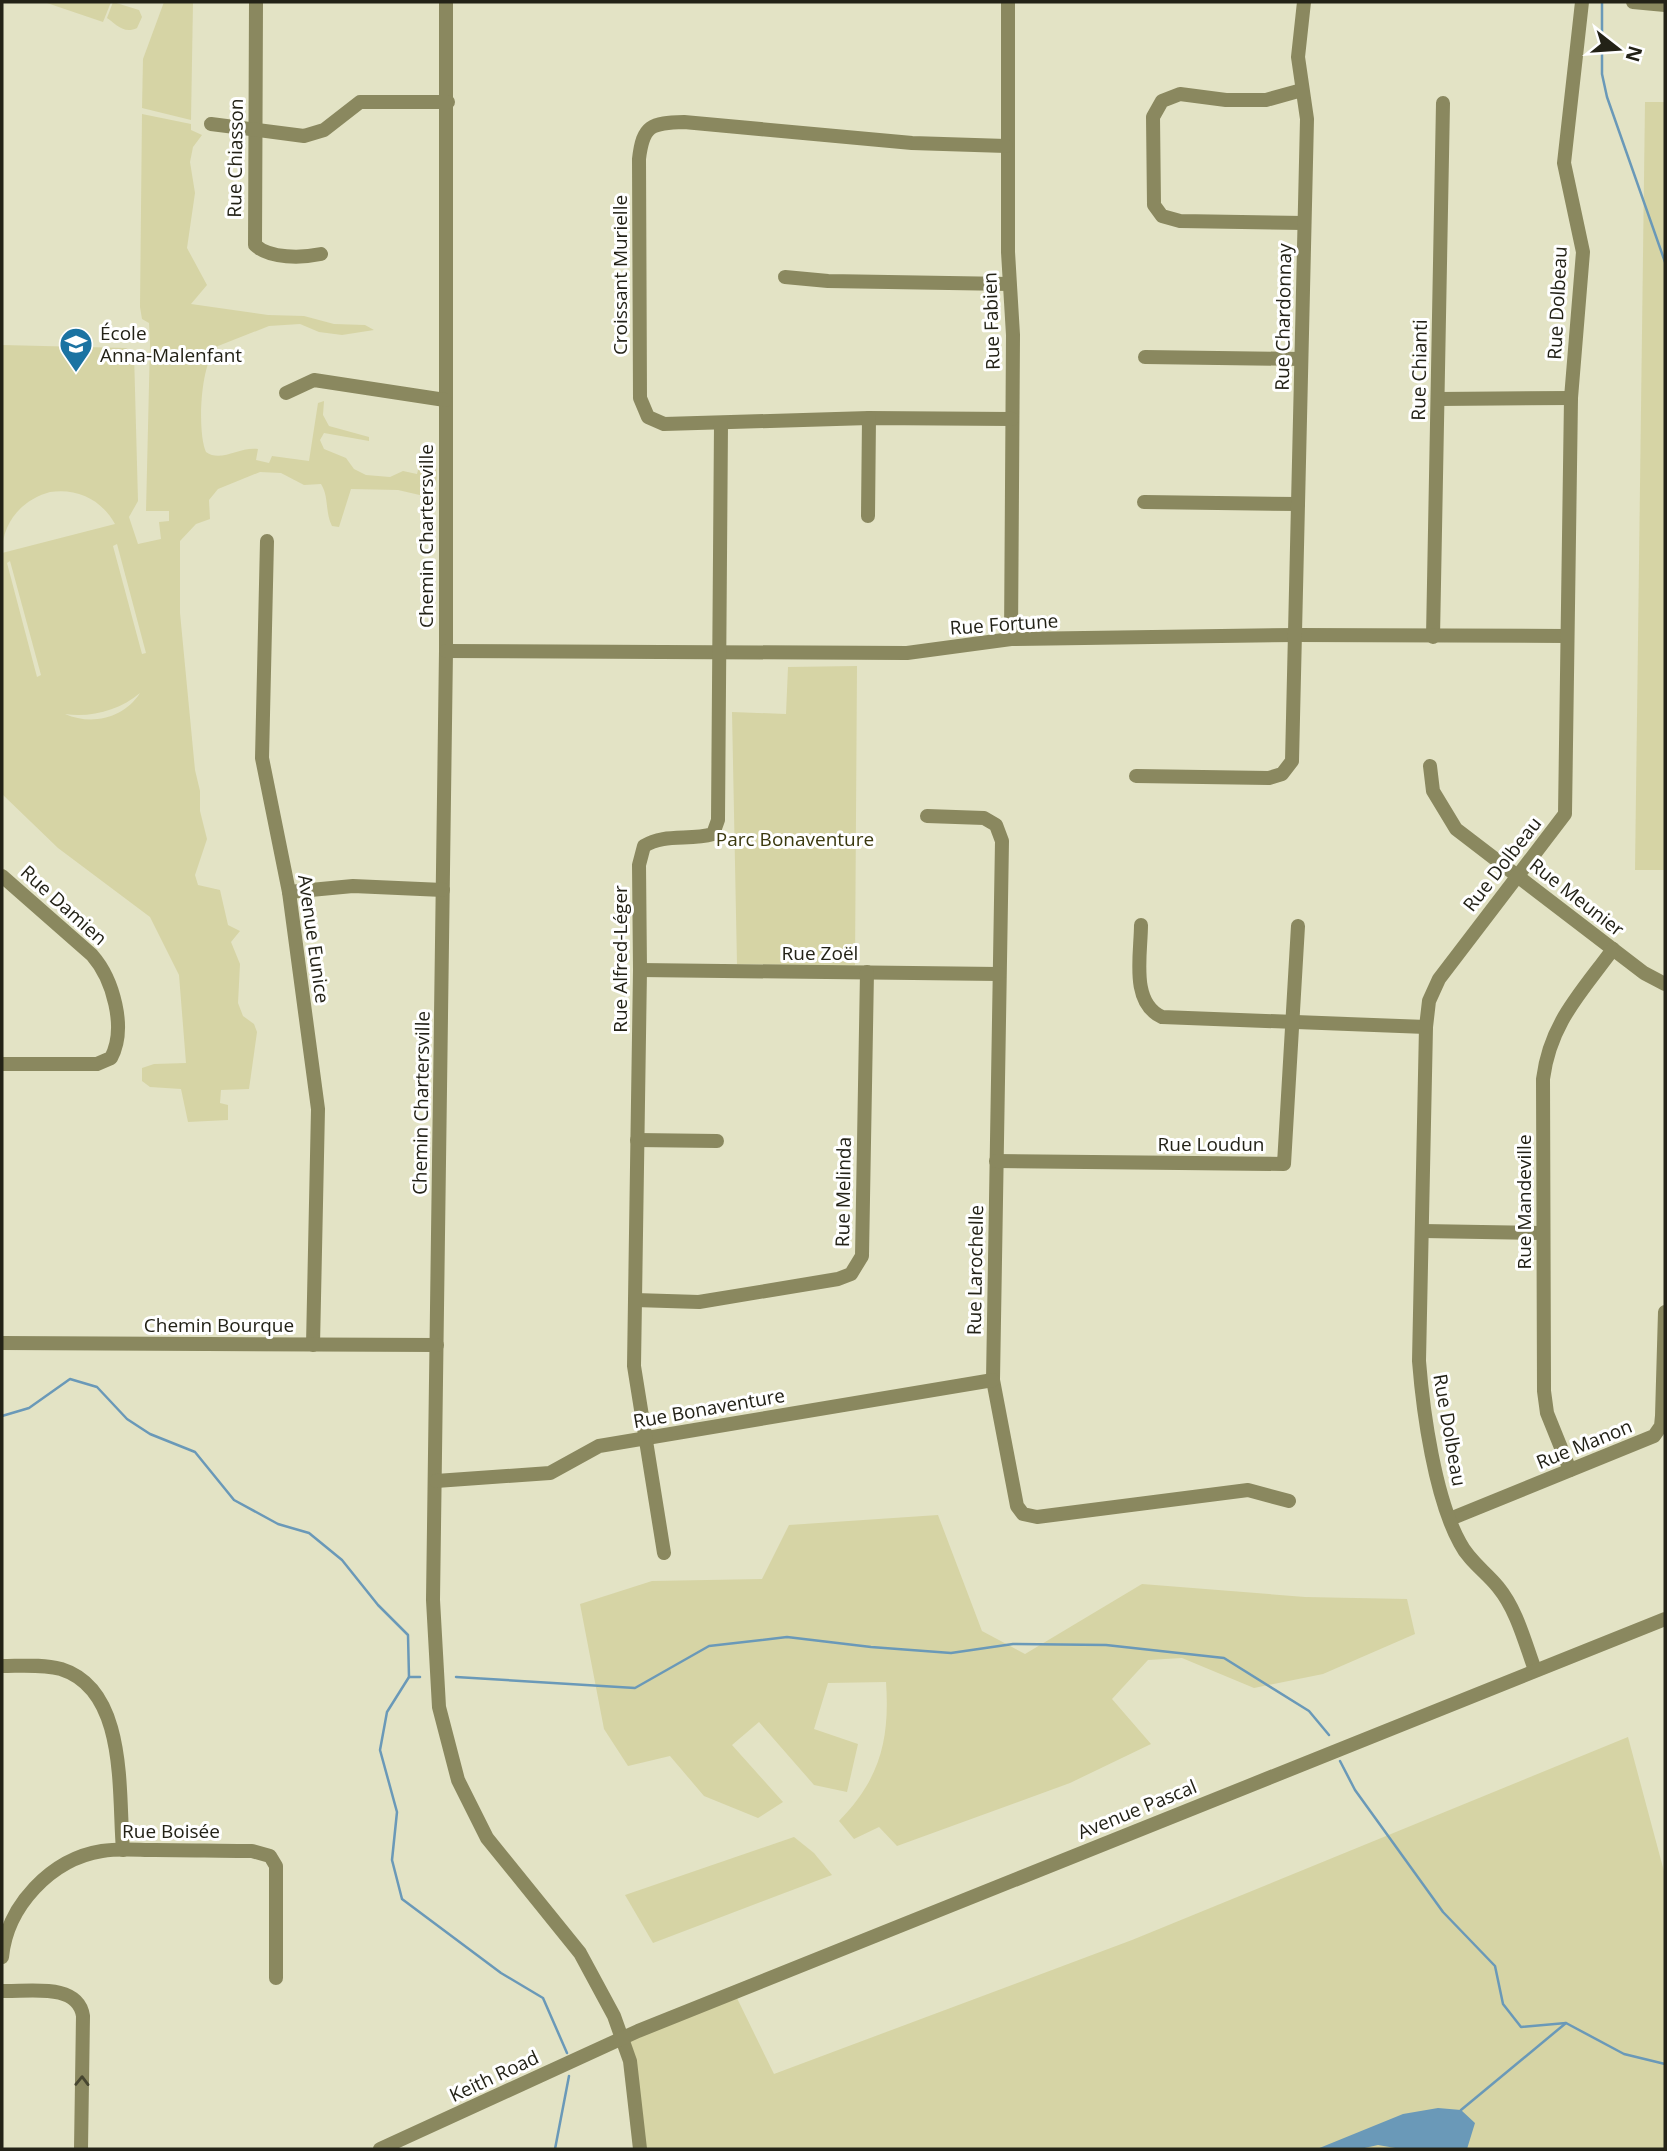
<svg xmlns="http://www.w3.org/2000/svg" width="1667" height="2151" viewBox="0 0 1667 2151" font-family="'Open Sans',sans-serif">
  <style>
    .green { fill: #d6d4a5; fill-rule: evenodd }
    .water { fill: #6a99b8 }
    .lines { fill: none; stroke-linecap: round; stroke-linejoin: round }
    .stream { stroke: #6a99b8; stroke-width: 2.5 }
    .minor { stroke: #8a885f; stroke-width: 14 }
    .oneway { stroke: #474630 }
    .labels { text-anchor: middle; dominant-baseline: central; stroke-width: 6; stroke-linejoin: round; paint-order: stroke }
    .street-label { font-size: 19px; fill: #232217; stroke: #fff }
    .poi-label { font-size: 19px; fill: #232217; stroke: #fff; text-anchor: start }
    .park-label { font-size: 19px; fill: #3b390f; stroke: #fff }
  </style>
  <rect width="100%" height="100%" fill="#e3e3c5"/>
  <!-- green -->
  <g class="green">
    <path d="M44,2H111L103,22Z"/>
    <path d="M113,2L139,10L142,17L137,28C123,35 114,22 107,18Z"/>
    <path d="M164,2H193L191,120L142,108L143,59Z"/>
    <path d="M1645,102H1665V870H1635Z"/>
    <path d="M142,114L191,124V130L202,135L193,147L190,162L195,193L187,248L207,285L191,304L268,315L304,316L334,324L365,325L374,330L342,335L319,332L300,324L269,326L218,346C200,361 197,432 206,452C221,463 240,446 258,449L256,460L269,463L272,456L309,461L318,403L324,401L323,415L329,426L369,437V441L324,433L320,440L324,449L346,458L354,469L366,475L390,477L403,471L417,474L422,455L431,454C439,462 438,484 433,494L424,496L398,490L351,489L339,527L332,526C325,513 329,496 321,484L304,485L281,473L260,472L218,489L209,500L210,519L196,524L180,541V613L195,770L200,791V811L207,839L195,875L198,885L220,890L228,925L240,931L231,942L240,964L238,1003L243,1016L254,1024L257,1032L249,1089L221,1090L220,1103L228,1105V1120L188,1122L181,1089L150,1087L142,1081V1068L154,1064L186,1063L179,975L150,917L58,848L2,794V345L126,348L134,353L138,501L129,517L138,544L161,539L159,522L169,521V511H146L150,343L149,323L142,319L140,307ZM50,492C77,488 101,499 115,524L2,553C2,523 21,500 50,492ZM117,544L146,653L142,654L113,546ZM10,561L41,675L37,677L7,563ZM140,693C124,718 92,726 65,714C91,718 120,710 140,693Z"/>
    <path d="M857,666L855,965L737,964L732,712L786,714L788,667Z"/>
    <path d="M938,1515L982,1631L1025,1654L1142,1584L1305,1597L1407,1599L1415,1634L1323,1674L1254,1688L1182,1658L1148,1660L1112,1699L1151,1744L1070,1783L897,1846L879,1827L854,1839L839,1821C880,1779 890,1740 886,1682L828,1683L814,1729L858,1744L847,1792L814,1785L759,1722L732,1745L783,1802L758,1818L704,1796L670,1756L628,1766L604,1729L580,1604L652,1581L762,1579L789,1525Z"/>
    <path d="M1628,1737L1665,1875V2149H640L623,2038L734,1992L774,2074L1132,1940Z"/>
    <path d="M794,1837L814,1853L832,1875L653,1943L625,1895Z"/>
  </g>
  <!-- water -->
  <path class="water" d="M1438,2108L1461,2110L1475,2123L1467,2149H1401L1378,2145L1360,2149H1317L1403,2114Z"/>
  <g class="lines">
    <!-- stream -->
    <g class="stream">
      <path d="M1602,2V74L1607,97L1665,262"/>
      <path d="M2,1416L29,1408L70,1379L97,1387L127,1419L150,1434L195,1452L234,1500L278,1524L309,1533L342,1560L378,1605L408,1635L409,1677L387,1712L380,1750L397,1812L392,1860L402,1899L501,1973L543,1998L567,2053"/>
      <path d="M409,1677H420"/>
      <path d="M456,1677L635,1688L709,1646L787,1637L871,1647L951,1653L1013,1644L1106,1645L1224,1658L1309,1711L1329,1735"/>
      <path d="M1340,1761L1355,1790L1443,1912L1495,1966L1503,2004L1521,2027L1566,2023L1624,2054L1665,2064"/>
      <path d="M1461,2110L1566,2023"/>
      <path d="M555,2149L569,2076"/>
    </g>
    <!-- minor -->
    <g class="minor">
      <path d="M256,2L255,245C270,259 302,258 321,254"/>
      <path d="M446,2V651L433,1600L439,1707L458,1780L487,1838L580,1953L614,2016L630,2061L640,2149"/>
      <path d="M1008,2V252L1013,335L1011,639"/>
      <path d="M1633,2L1665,5"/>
      <path d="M1302,90L1266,100H1226L1180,94L1162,101L1153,117L1154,205L1162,216L1180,221L1304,223"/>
      <path d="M211,124L304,136L324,130L360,102H448"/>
      <path d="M1006,146L912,143L684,122C651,123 643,125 639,159L640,398L648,417L664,424L869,418L1012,419"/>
      <path d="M785,277L828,281L1009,284"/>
      <path d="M1145,357L1301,359"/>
      <path d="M286,393L314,380L445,400"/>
      <path d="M1438,399L1571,398"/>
      <path d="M1144,502L1298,504"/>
      <path d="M868,516L869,418"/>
      <path d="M267,541L262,758L289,892L318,1109L313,1345"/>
      <path d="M1433,637L1443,103"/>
      <path d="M446,651L907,653L1011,639L1296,635L1566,636"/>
      <path d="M1430,766L1433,791L1456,829L1644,973L1665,984"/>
      <path d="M1136,776L1269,778L1282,774L1292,761L1307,119L1298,57L1304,2"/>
      <path d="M927,816L984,818L996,825L1002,841L993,1380L1017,1506L1023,1514L1037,1517L1248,1490L1289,1501"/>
      <path d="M2,876L92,955C113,979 127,1028 111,1058L97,1064H2"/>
      <path d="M289,892L353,886L443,890"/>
      <path d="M1141,925C1141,954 1130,1003 1162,1017L1426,1027"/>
      <path d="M640,970L999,974"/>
      <path d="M637,1140L717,1141"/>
      <path d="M996,1161L1284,1164L1298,926"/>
      <path d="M1423,1231L1543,1233"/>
      <path d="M635,1300L699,1302L838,1279L851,1274L862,1256L867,972"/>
      <path d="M2,1343L437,1345"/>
      <path d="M1570,1470L1547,1413L1544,1391L1543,1079C1550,1023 1581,993 1613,949"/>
      <path d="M436,1481L550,1473L599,1446L993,1380"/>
      <path d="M1450,1519L1654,1436L1661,1426L1662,1416L1665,1312"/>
      <path d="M664,1553L634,1366L640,970L639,865L644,846C665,833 689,841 713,834L718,820L721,424"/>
      <path d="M2,1666C21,1666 42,1664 61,1669C128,1690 118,1793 123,1850"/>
      <path d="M1535,1670C1525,1643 1517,1610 1498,1587C1486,1572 1469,1561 1460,1543C1435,1498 1423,1412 1419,1361L1426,1027L1429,1001L1439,979L1565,814L1571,398L1583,252L1564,163L1582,2"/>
      <path d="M2,1957C7,1906 51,1859 102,1851C119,1848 138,1850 155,1850C188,1850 220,1851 252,1851L270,1856L276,1866V1978"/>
      <path d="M2,1991C28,1992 78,1982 83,2016L81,2149"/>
      <path d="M380,2149L638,2031L1665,1619"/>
    </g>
  </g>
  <!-- one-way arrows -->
  <defs><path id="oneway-chevron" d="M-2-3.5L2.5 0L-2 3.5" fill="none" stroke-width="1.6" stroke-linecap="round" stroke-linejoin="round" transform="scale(1.75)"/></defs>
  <use class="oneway" href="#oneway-chevron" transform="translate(82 2081) rotate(-89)"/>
  <!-- icons -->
  <defs>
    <symbol id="school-pin" viewBox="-11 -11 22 30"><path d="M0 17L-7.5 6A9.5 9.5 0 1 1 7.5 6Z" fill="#1b73a2" stroke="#fff"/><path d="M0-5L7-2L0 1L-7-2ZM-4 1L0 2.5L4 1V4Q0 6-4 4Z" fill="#fff"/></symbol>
  </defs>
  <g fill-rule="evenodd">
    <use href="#school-pin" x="57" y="325" width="38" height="52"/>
  </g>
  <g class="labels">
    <!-- street labels -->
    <g class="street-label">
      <text transform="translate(235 158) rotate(-89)">Rue Chiasson</text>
      <text transform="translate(620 275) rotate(-90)">Croissant Murielle</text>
      <text transform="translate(1557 303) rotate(-87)">Rue Dolbeau</text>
      <text transform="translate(1283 317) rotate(-89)">Rue Chardonnay</text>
      <text transform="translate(991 321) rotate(-92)">Rue Fabien</text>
      <text transform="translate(1419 370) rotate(-89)">Rue Chianti</text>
      <text transform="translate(426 536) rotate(-90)">Chemin Chartersville</text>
      <text transform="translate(1004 624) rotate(-4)">Rue Fortune</text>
      <text transform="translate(1502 864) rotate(-52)">Rue Dolbeau</text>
      <text transform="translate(1577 897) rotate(38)">Rue Meunier</text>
      <text transform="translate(64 905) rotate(42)">Rue Damien</text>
      <text transform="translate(314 939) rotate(82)">Avenue Eunice</text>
      <text x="820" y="953">Rue Zoël</text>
      <text transform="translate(620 959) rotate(-90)">Rue Alfred-Léger</text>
      <text transform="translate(421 1103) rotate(-89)">Chemin Chartersville</text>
      <text x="1211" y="1144">Rue Loudun</text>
      <text transform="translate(843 1192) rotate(-89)">Rue Melinda</text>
      <text transform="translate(1524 1202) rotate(-90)">Rue Mandeville</text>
      <text transform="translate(975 1270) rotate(-89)">Rue Larochelle</text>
      <text x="219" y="1325">Chemin Bourque</text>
      <text transform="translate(709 1408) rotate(-10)">Rue Bonaventure</text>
      <text transform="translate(1450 1430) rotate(80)">Rue Dolbeau</text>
      <text transform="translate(1584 1444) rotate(-22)">Rue Manon</text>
      <text transform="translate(1137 1809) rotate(-22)">Avenue Pascal</text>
      <text x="171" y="1831">Rue Boisée</text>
      <text transform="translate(494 2076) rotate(-25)">Keith Road</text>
    </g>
    <!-- poi labels -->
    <g class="poi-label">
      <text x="100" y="333">École<tspan x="100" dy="22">Anna-Malenfant</tspan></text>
    </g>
    <!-- park labels -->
    <g class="park-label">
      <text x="795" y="839">Parc Bonaventure</text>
    </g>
  </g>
  <!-- border -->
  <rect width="1667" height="2151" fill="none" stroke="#232217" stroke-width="7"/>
  <!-- north arrow -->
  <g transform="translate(1618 49) rotate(107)" stroke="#ffffff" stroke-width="5" paint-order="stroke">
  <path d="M0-5L12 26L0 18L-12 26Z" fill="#232217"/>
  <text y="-10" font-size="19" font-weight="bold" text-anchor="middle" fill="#232217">N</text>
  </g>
</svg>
